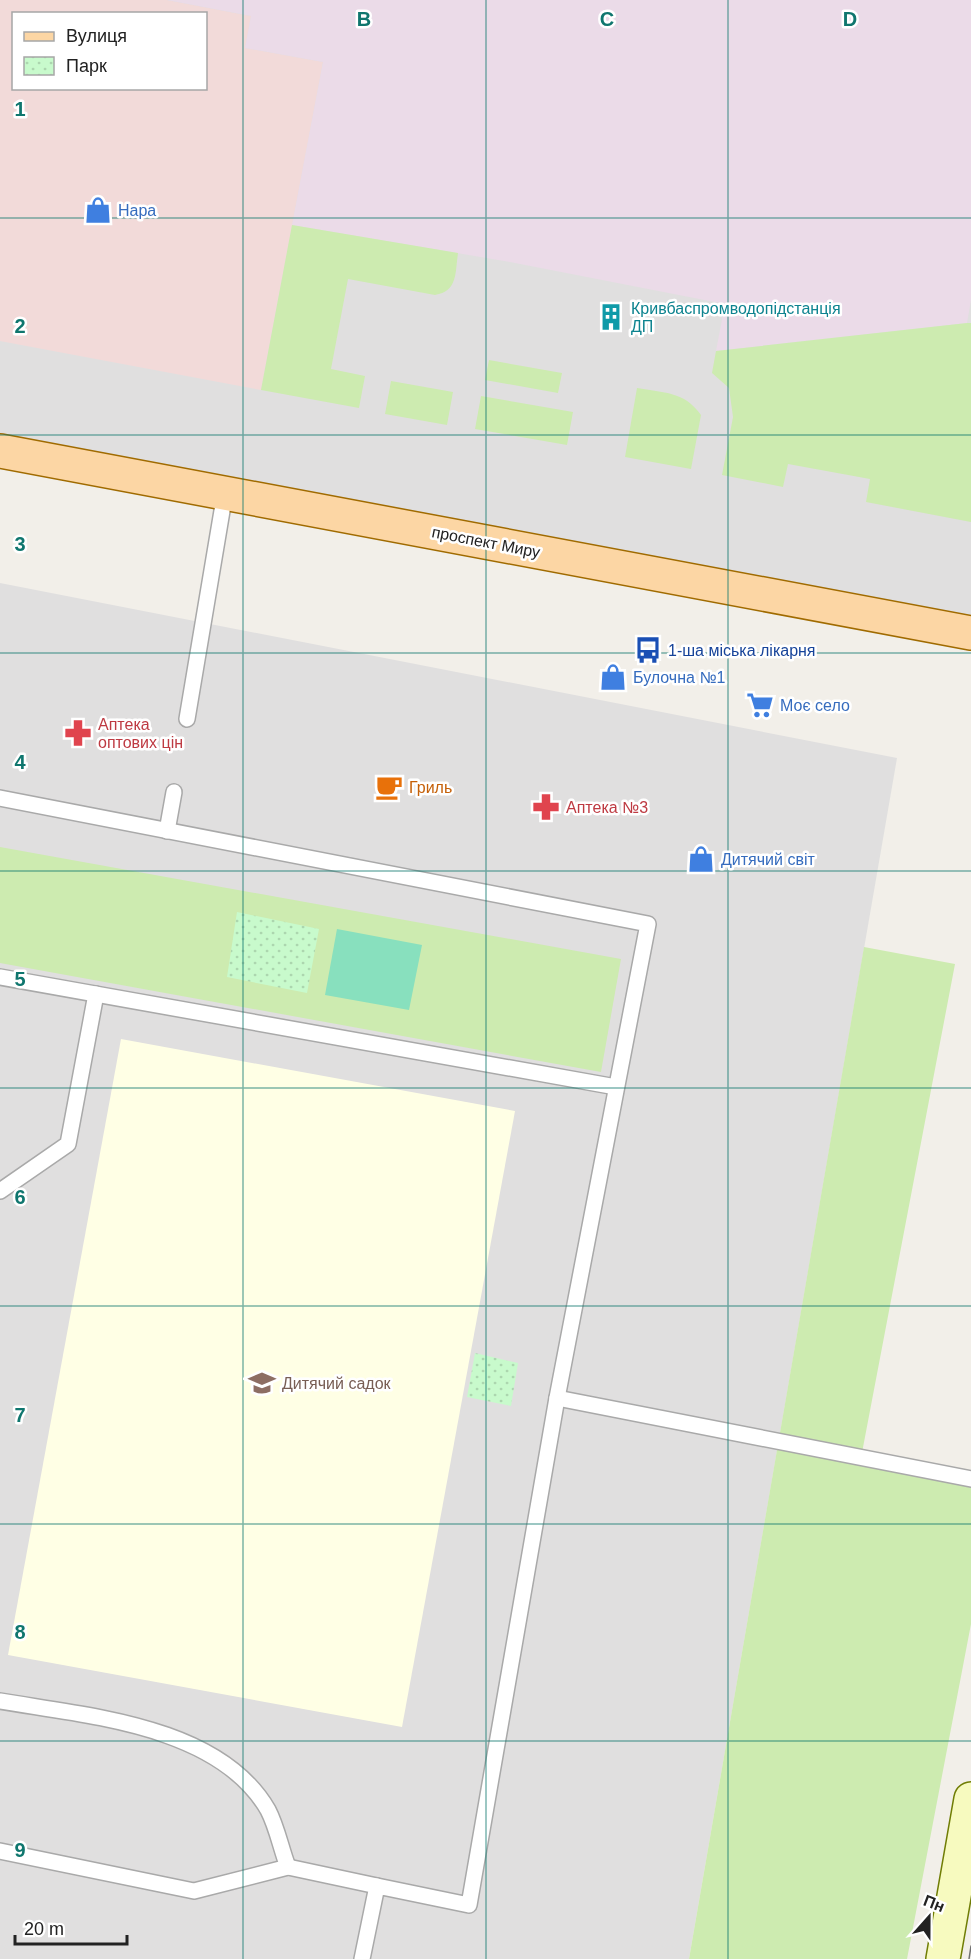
<svg xmlns="http://www.w3.org/2000/svg" width="971" height="1959" viewBox="0 0 971 1959" font-family="Helvetica,sans-serif">
  <style>
    .residential { fill: #e0dfdf; fill-rule: evenodd }
    .commercial { fill: #f2dad9; fill-rule: evenodd }
    .industrial { fill: #ebdbe8 }
    .education { fill: #ffffe5 }
    .grass { fill: #cdebb0 }
    .park { fill: url(#park-dots) }
    .pitch { fill: #88e0be }
    .lines { fill: none; stroke-linecap: round; stroke-linejoin: round }
    .service-casing { stroke: #a9a9a9; stroke-width: 18 }
    .secondary-casing { stroke: #707d05; stroke-width: 36 }
    .primary-casing { stroke: #a06b00; stroke-width: 36 }
    .service { stroke: #fff; stroke-width: 15 }
    .secondary { stroke: #f7fabf; stroke-width: 33 }
    .primary { stroke: #fcd6a4; stroke-width: 33 }
    .tram { stroke: #707070; stroke-width: 1.5 }
    .grid { fill: none; stroke: #0f766e; stroke-width: 1.5; stroke-opacity: 0.55 }
    .labels { text-anchor: middle; dominant-baseline: central; stroke-width: 5; stroke-linejoin: round; paint-order: stroke }
    .shop-label { font-size: 16px; fill: #366cbe; stroke: #fff; text-anchor: start }
    .culture-label { font-size: 16px; fill: #0d838f; stroke: #fff; text-anchor: start }
    .street-label { font-size: 16px; fill: #222; stroke: #fff }
    .transit-label { font-size: 16px; fill: #164399; stroke: #fff; text-anchor: start }
    .health-label { font-size: 16px; fill: #be3a42; stroke: #fff; text-anchor: start }
    .food-label { font-size: 16px; fill: #c56008; stroke: #fff; text-anchor: start }
    .education-label { font-size: 16px; fill: #785e54; stroke: #fff; text-anchor: start }
    .grid-label { font-size: 20px; text-anchor: middle; font-weight: bold; fill: #0f766e; stroke: #fff; stroke-width: 5; stroke-linejoin: round; paint-order: stroke }
  </style>
  <defs>
    <pattern id="park-dots" width="8" height="8" patternUnits="userSpaceOnUse" patternTransform="scale(1.5)"><rect width="8" height="8" fill="#c8facc"/><path d="M2 2h.1M6 6h.1" fill="none" stroke="#acd6af" stroke-width="1.8" stroke-linecap="round"/></pattern>
  </defs>
  <rect width="100%" height="100%" fill="#f2efe9"/>
  <!-- residential -->
  <g class="residential">
    <path d="M0,0H971V633L0,451ZM14,14H206V88H14Z"/>
    <path d="M0,583L897,758L689,1959H0Z"/>
  </g>
  <!-- commercial -->
  <path class="commercial" d="M0,0H167L251,16L245,48L323,62L261,390L0,341ZM14,14H206V88H14Z"/>
  <!-- industrial -->
  <path class="industrial" d="M167,0H971V300L967,323L716,351L725,304L510,262L292,225L323,62L245,48L251,16Z"/>
  <!-- education -->
  <path class="education" d="M121,1039L515,1111L402,1727L8,1655Z"/>
  <!-- grass -->
  <g class="grass">
    <path d="M292,225L458,253C455,273 458,291 435,295L348,279L331,369L365,376L359,408L261,390Z"/>
    <path d="M967,323H971V522L866,502L870,479L788,464L783,487L722,475L733,417L729,388L712,373L716,351Z"/>
    <path d="M489,360L562,373L558,393L485,380Z"/>
    <path d="M391,381L453,392L447,425L385,414Z"/>
    <path d="M637,388C664,393 684,391 701,415L691,469L625,457Z"/>
    <path d="M481,396L573,412L567,445L475,429Z"/>
    <path d="M0,847L621,959L601,1072L0,963Z"/>
    <path d="M864,947L955,964L861,1458L971,1479V1624L907,1959H689Z"/>
  </g>
  <!-- park -->
  <g class="park">
    <path d="M237,912L319,929L307,993L227,977Z"/>
    <path d="M475,1353L518,1363L511,1406L467,1397Z"/>
  </g>
  <!-- pitch -->
  <path class="pitch" d="M337,929L422,945L409,1010L325,995Z"/>
  <g class="lines">
    <defs>
      <g id="service">
        <path d="M187,719L225,493"/>
        <path d="M0,798L648,924L557,1398L469,1905L377,1886L362,1959"/>
        <path d="M167,831L174,792"/>
        <path d="M0,977L616,1087"/>
        <path d="M0,1191L68,1144L96,994"/>
        <path d="M557,1398L971,1479"/>
        <path d="M0,1701C87,1716 219,1725 268,1810C277,1827 281,1849 288,1867"/>
        <path d="M0,1851L194,1891L288,1867L377,1886"/>
      </g>
      <path id="secondary" d="M943,1959L971,1799"/>
      <path id="primary" d="M0,451L971,633"/>
    </defs>
    <!-- service casing -->
    <use href="#service" class="service-casing"/>
    <!-- secondary casing -->
    <use href="#secondary" class="secondary-casing"/>
    <!-- primary casing -->
    <use href="#primary" class="primary-casing"/>
    <!-- service -->
    <use href="#service" class="service"/>
    <!-- secondary -->
    <use href="#secondary" class="secondary"/>
    <!-- primary -->
    <use href="#primary" class="primary"/>
    <!-- tram -->
    <path class="tram" d="M969,1959L971,1946"/>
  </g>
  <!-- grid -->
  <path class="grid" d="M243,0V1959M486,0V1959M728,0V1959M0,218H971M0,435H971M0,653H971M0,871H971M0,1088H971M0,1306H971M0,1524H971M0,1741H971"/>
  <!-- icons -->
  <defs>
    <symbol id="shop-bare" viewBox="-9 -9 18 18"><path d="M-5-2.5h2.3a2.7 3.5 0 0 1 5.4 0H5L5.5 6h-11ZM-1.5-2.5h3a1.5 2.3 0 0 0-3 0Z" fill="#3f7fe0" stroke="#fff" stroke-width="2.5" paint-order="stroke"/></symbol>
    <symbol id="building-bare" viewBox="-9 -9 18 18"><path d="M-4-6H4V6H1V3H-1V6H-4ZM-2.5-4.3h1.7v1.8h-1.7ZM.8-4.3h1.7v1.8H.8ZM-2.5-1h1.7V.8h-1.7ZM.8-1h1.7V.8H.8Z" fill="#0f9aa8" stroke="#fff" stroke-width="2.5" paint-order="stroke"/></symbol>
    <symbol id="bus-bare" viewBox="-9 -9 18 18"><path d="M-5-6H5V4H4V6H2V4H-2V6H-4V4H-5ZM-3.5-4V0h7V-4ZM-3.5 1.2v1.5H-2V1.2ZM2 1.2v1.5H3.5V1.2Z" fill="#1a4fb4" stroke="#fff" stroke-width="2.5" paint-order="stroke"/></symbol>
    <symbol id="supermarket-bare" viewBox="-9 -9 18 18"><path d="M-6-5.5h2.5l.6 2H6L4.5 2H-2.5L-4.4-4H-6ZM-1.5 3.2a1.3 1.3 0 1 0 .1 0ZM3 3.2a1.3 1.3 0 1 0 .1 0Z" fill="#3f7fe0" stroke="#fff" stroke-width="2.5" paint-order="stroke"/></symbol>
    <symbol id="pharmacy-bare" viewBox="-9 -9 18 18"><path d="M-2-6h4v4h4v4h-4v4h-4v-4h-4v-4h4Z" fill="#e0444e" stroke="#fff" stroke-width="2.5" paint-order="stroke"/></symbol>
    <symbol id="cafe-bare" viewBox="-9 -9 18 18"><path d="M-5.5-4.5H6V0H3Q3 3.5 0 3.5H-2.5Q-5.5 3.5-5.5 0ZM3-3.2v2h1.7v-2ZM-6 4.5H4V6H-6Z" fill="#e8710a" stroke="#fff" stroke-width="2.5" paint-order="stroke"/></symbol>
    <symbol id="school-bare" viewBox="-9 -9 18 18"><path d="M0-5L7-2L0 1L-7-2ZM-4 1L0 2.5L4 1V4Q0 6-4 4Z" fill="#8d6e63" stroke="#fff" stroke-width="2.5" paint-order="stroke"/></symbol>
  </defs>
  <g fill-rule="evenodd">
    <use href="#shop-bare" x="79" y="191" width="38" height="38"/>
    <use href="#building-bare" x="592" y="298" width="38" height="38"/>
    <use href="#bus-bare" x="629" y="631" width="38" height="38"/>
    <use href="#shop-bare" x="594" y="658" width="38" height="38"/>
    <use href="#supermarket-bare" x="741" y="686" width="38" height="38"/>
    <use href="#pharmacy-bare" x="59" y="714" width="38" height="38"/>
    <use href="#cafe-bare" x="370" y="768" width="38" height="38"/>
    <use href="#pharmacy-bare" x="527" y="788" width="38" height="38"/>
    <use href="#shop-bare" x="682" y="840" width="38" height="38"/>
    <use href="#school-bare" x="243" y="1364" width="38" height="38"/>
  </g>
  <g class="labels">
    <!-- shop labels -->
    <g class="shop-label">
      <text x="118" y="210">Нара</text>
      <text x="633" y="677">Булочна №1</text>
      <text x="780" y="705">Моє село</text>
      <text x="721" y="859">Дитячий світ</text>
    </g>
    <!-- culture labels -->
    <g class="culture-label">
      <text x="631" y="308">Кривбаспромводопідстанція<tspan x="631" dy="18">ДП</tspan></text>
    </g>
    <!-- street labels -->
    <g class="street-label">
      <text transform="translate(486 542) rotate(11)">проспект Миру</text>
    </g>
    <!-- transit labels -->
    <g class="transit-label">
      <text x="668" y="650">1-ша міська лікарня</text>
    </g>
    <!-- health labels -->
    <g class="health-label">
      <text x="98" y="724">Аптека<tspan x="98" dy="18">оптових цін</tspan></text>
      <text x="566" y="807">Аптека №3</text>
    </g>
    <!-- food labels -->
    <g class="food-label">
      <text x="409" y="787">Гриль</text>
    </g>
    <!-- education labels -->
    <g class="education-label">
      <text x="282" y="1383">Дитячий садок</text>
    </g>
  </g>
  <g class="grid-label">
    <text x="364" y="26">B</text>
    <text x="607" y="26">C</text>
    <text x="850" y="26">D</text>
    <text x="20" y="116">1</text>
    <text x="20" y="333">2</text>
    <text x="20" y="551">3</text>
    <text x="20" y="769">4</text>
    <text x="20" y="986">5</text>
    <text x="20" y="1204">6</text>
    <text x="20" y="1422">7</text>
    <text x="20" y="1639">8</text>
    <text x="20" y="1857">9</text>
  </g>
  <!-- legend -->
  <rect x="12" y="12" width="195" height="78" fill="#ffffff" stroke="#a7a7a7" stroke-width="1.5"/>
  <rect x="24" y="32" width="30" height="9" fill="#fcd6a4" stroke="#a7a7a7" stroke-width="1.5"/>
  <text x="66" y="42" font-size="18" fill="#222222">Вулиця</text>
  <rect x="24" y="57" width="30" height="18" fill="url(#park-dots)" stroke="#a7a7a7" stroke-width="1.5"/>
  <text x="66" y="72" font-size="18" fill="#222222">Парк</text>
  <!-- north arrow -->
  <g transform="translate(929 1917) rotate(21)" stroke="#ffffff" stroke-width="4.5" paint-order="stroke">
  <path d="M0-4.5L10 22L0 15L-10 22Z" fill="#222222"/>
  <text y="-9" font-size="16" font-weight="bold" text-anchor="middle" fill="#222222">Пн</text>
  </g>
  <!-- scale -->
  <path d="M15 1935v9h112v-9" fill="none" stroke="#222222" stroke-width="3"/>
  <text x="24" y="1935" font-size="18" fill="#222222" stroke="#ffffff" stroke-width="4.5" paint-order="stroke">20 m</text>
</svg>
